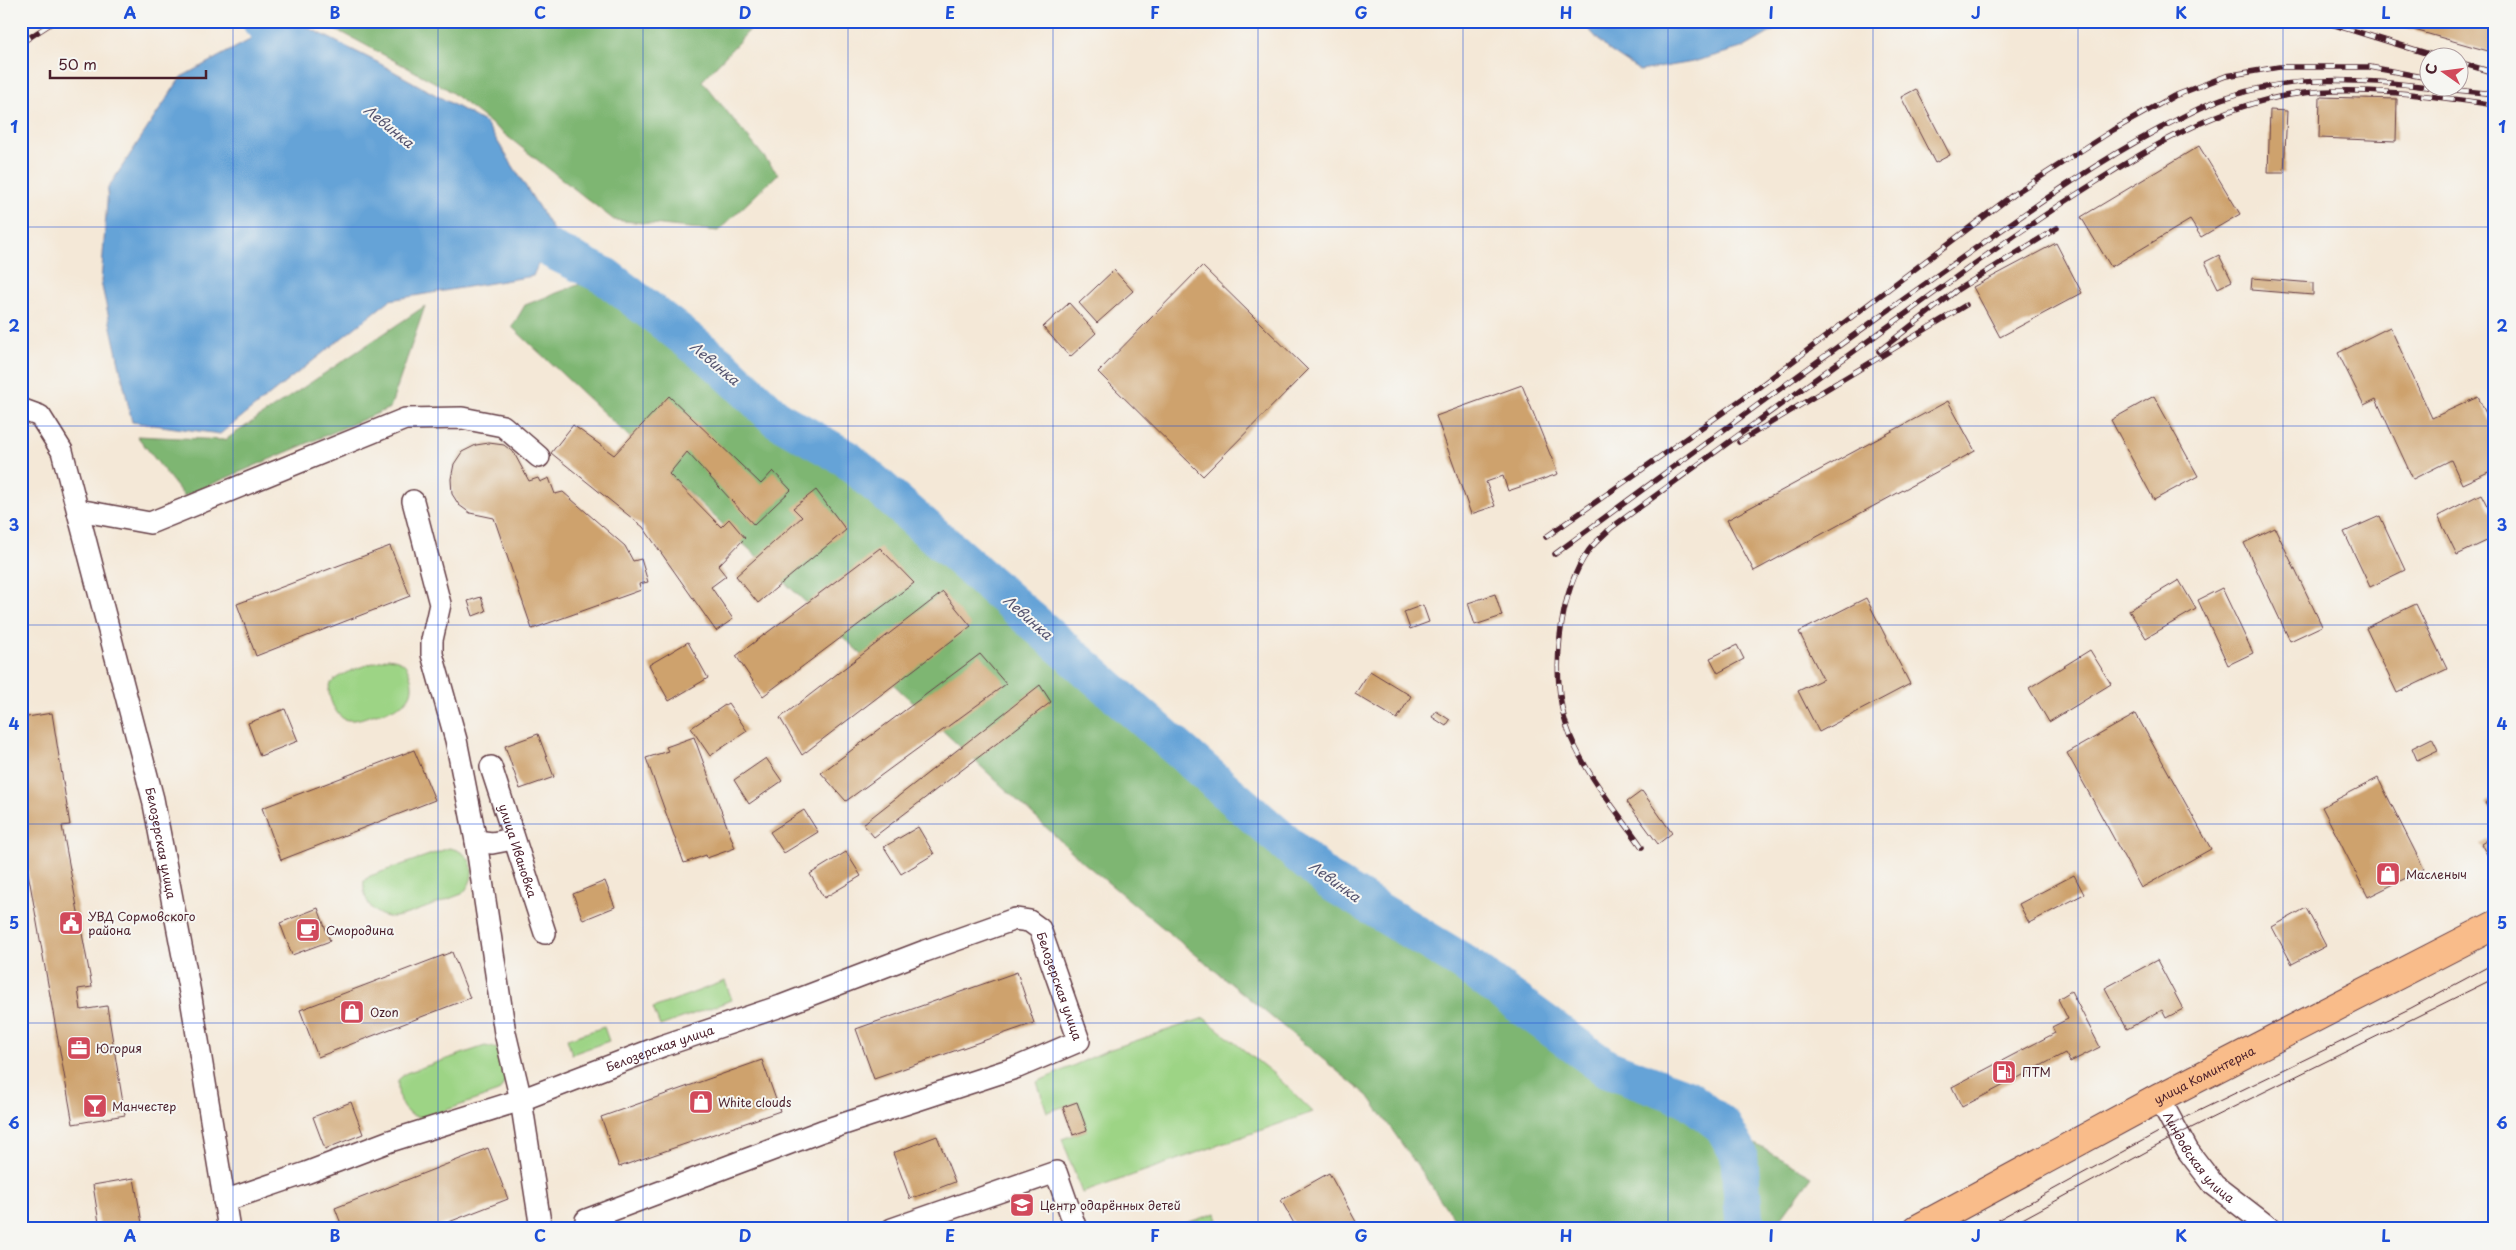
<svg xmlns="http://www.w3.org/2000/svg" width="2516" height="1250" viewBox="0 0 2516 1250" font-family="'Playpen Sans',sans-serif">
  <style>
    .green { fill: #9dd485; stroke: #747a58 }
    .forest { fill: #7eb672; stroke: #646a4e }
    .water { fill: #65a3d7; stroke: #586181 }
    .lines { fill: none; stroke-linecap: round; stroke-linejoin: round }
    .river { stroke: #65a3d7; stroke-width: 38 }
    .building { fill: #cea26d }
    .minor-casing { stroke: #643d45; stroke-width: 24 }
    .primary-casing { stroke: #643d45; stroke-width: 30 }
    .minor { stroke: #fff; stroke-width: 21 }
    .primary { stroke: #f9bc8a; stroke-width: 28 }
    .tram { stroke: #4a1f2b; stroke-width: 1 }
    .rail-casing { stroke: #4a1f2b; stroke-width: 5.5 }
    .rail { stroke: #f6f6f2; stroke-width: 4; stroke-dasharray: 11; stroke-linecap: butt }
    .grid { fill: none; stroke: #1d4ed8; stroke-width: 1; stroke-opacity: 0.55 }
    .labels { text-anchor: middle; dominant-baseline: central; stroke-width: 4; stroke-linejoin: round; paint-order: stroke }
    .street-label { font-size: 12px; fill: #4a1f2b; stroke: #f6f6f2 }
    .poi-label { font-size: 12px; fill: #4a1f2b; stroke: #f6f6f2; text-anchor: start }
    .water-label { font-size: 14px; font-style: italic; fill: #555470; stroke: #f6f6f2 }
    .neatline { fill: none; stroke: #1d4ed8; stroke-width: 2 }
    .grid-label { font-size: 16px; text-anchor: middle; font-weight: bold; fill: #1d4ed8 }
  </style>
  <rect width="100%" height="100%" fill="#f6f6f2"/>
  <filter id="ink" filterUnits="userSpaceOnUse"><feTurbulence type="fractalNoise" baseFrequency=".02" numOctaves="2"/><feDisplacementMap in="SourceGraphic" scale="10" xChannelSelector="R" yChannelSelector="G"/><feConvolveMatrix kernelMatrix="1 2 1 2 8 2 1 2 1" color-interpolation-filters="sRGB"/></filter>
  <filter id="wash" filterUnits="userSpaceOnUse"><feTurbulence type="fractalNoise" baseFrequency=".0096" numOctaves="4" result="noise"/><feDisplacementMap in="SourceGraphic" scale="20" xChannelSelector="R" yChannelSelector="G"/><feGaussianBlur stdDeviation="1.12" result="paint"/><feColorMatrix in="noise" values="0 0 0 0 0 0 0 0 0 0 0 0 0 0 0 0 0 1.4 0 .05"/><feComposite in="paint" operator="in"/></filter>
  <g filter="url(#wash)">
    <rect width="100%" height="100%" fill="#f4e8d7"/>
    <!-- green -->
    <g class="green">
      <path d="M388,658C401,660 406,662 410,675C421,707 386,710 363,718C357,720 349,721 344,719C335,714 326,695 330,685C335,673 375,663 388,658Z"/>
      <path d="M449,848C475,852 479,877 462,894C445,900 410,915 395,917C374,919 362,900 364,881L370,876Z"/>
      <path d="M725,981L732,1000L660,1026L653,1008Z"/>
      <path d="M1204,1018L1275,1075L1313,1112L1082,1193L1062,1139L1087,1130L1078,1102L1047,1112L1037,1082L1108,1050Z"/>
      <path d="M604,1027L609,1041L572,1054L567,1039Z"/>
      <path d="M485,1046C488,1047 494,1047 497,1049C513,1056 508,1082 498,1092L424,1118C402,1116 397,1101 398,1080L406,1073Z"/>
      <path d="M1216,1213L1220,1229H1168Z"/>
    </g>
    <!-- forest -->
    <g class="forest">
      <path d="M309,21H758L702,81L778,174L718,231L614,220L447,89L345,34Z"/>
      <path d="M591,280L1421,936L1723,1126L1812,1176L1773,1229H1461L1370,1098L1083,862L512,327L525,305Z"/>
      <path d="M425,306L390,408L184,496L137,436L225,440Z"/>
    </g>
    <!-- water -->
    <g class="water">
      <path d="M285,21H295L377,62L486,123L553,230L533,276L390,300L220,434L132,422L101,282L108,188L181,77Z"/>
      <path d="M1581,21H1782L1783,25L1745,47L1693,62L1640,71L1607,49Z"/>
    </g>
    <g class="lines">
      <!-- river -->
      <g class="river">
        <path d="M261,21L310,61"/>
        <path d="M503,219L525,237L605,276L719,364L777,419L846,458L1328,880L1461,961L1606,1068L1687,1098L1723,1126L1739,1154L1744,1220L1749,1229"/>
      </g>
    </g>
    <g id="blocks">
      <!-- building -->
      <g class="building">
        <path d="M2383,21H2480L2495,25V53Z"/>
        <path d="M1916,89L1950,155L1935,163L1901,97Z"/>
        <path d="M2320,97L2397,99L2396,141L2319,138Z"/>
        <path d="M2270,110L2287,111L2284,173H2268Z"/>
        <path d="M2199,146L2240,214L2201,237L2190,220L2111,267L2081,217Z"/>
        <path d="M2056,243L2082,293L2000,337L1973,287Z"/>
        <path d="M2219,255L2232,281L2218,288L2205,262Z"/>
        <path d="M1202,266L1308,370L1203,476L1098,372Z"/>
        <path d="M1114,270L1133,291L1097,323L1079,303Z"/>
        <path d="M2252,278L2313,283V295L2251,290Z"/>
        <path d="M1069,303L1096,333L1070,357L1043,327Z"/>
        <path d="M2390,327L2432,418L2478,397L2495,432V469L2462,484L2451,460L2413,479L2376,399L2364,405L2338,353Z"/>
        <path d="M1522,385L1558,474L1508,491L1503,476L1486,482L1495,506L1471,514L1436,416Z"/>
        <path d="M669,396L761,484L773,471L791,490L754,525L687,452L669,474L721,527L729,519L745,538L718,566L726,576L711,587L733,619L716,631L643,527L551,453L573,425L614,455Z"/>
        <path d="M2154,396L2198,476L2154,500L2111,420Z"/>
        <path d="M1948,401L1975,451L1754,571L1727,520Z"/>
        <path d="M489,443L504,445L514,453L529,481L538,478L540,482L549,478L555,494L563,492L625,546L633,561L641,559L648,582L639,584L641,590L532,629L494,518L470,513L459,505L452,494L451,479L454,464L462,452L476,445Z"/>
        <path d="M816,490L846,530L758,603L736,576L802,517L793,508Z"/>
        <path d="M2481,494L2495,521V537L2457,555L2438,516Z"/>
        <path d="M2380,516L2405,570L2370,587L2344,532Z"/>
        <path d="M2275,528L2322,626L2290,641L2244,543Z"/>
        <path d="M390,546L410,596L256,656L237,604Z"/>
        <path d="M880,548L914,583L763,696L736,656Z"/>
        <path d="M2179,580L2196,609L2146,638L2129,610Z"/>
        <path d="M2222,588L2253,653L2228,665L2198,600Z"/>
        <path d="M943,592L971,626L802,755L780,718Z"/>
        <path d="M1495,594L1502,616L1475,625L1468,603Z"/>
        <path d="M481,597L486,611L473,616L468,601Z"/>
        <path d="M1866,598L1910,684L1819,732L1798,691L1823,679L1799,632Z"/>
        <path d="M2416,604L2447,669L2397,693L2366,628Z"/>
        <path d="M1423,605L1429,622L1410,629L1404,612Z"/>
        <path d="M688,642L708,678L669,701L649,665Z"/>
        <path d="M1737,645L1744,659L1718,673L1710,658Z"/>
        <path d="M2090,650L2111,684L2049,722L2029,688Z"/>
        <path d="M980,654L1006,684L846,801L821,773Z"/>
        <path d="M1370,671L1411,696L1397,719L1355,694Z"/>
        <path d="M1040,685L1051,702L874,837L863,824Z"/>
        <path d="M728,703L747,731L710,756L691,728Z"/>
        <path d="M285,709L298,741L260,756L248,723Z"/>
        <path d="M1436,711L1450,720L1446,726L1432,717Z"/>
        <path d="M52,713L70,825L62,826L92,987L78,989L81,1010L107,1006L125,1115L73,1124L21,833V718Z"/>
        <path d="M2136,714L2211,849L2141,888L2067,753Z"/>
        <path d="M538,734L554,777L520,789L505,746Z"/>
        <path d="M694,737L735,848L707,858L706,855L684,863L646,758L668,751L666,747Z"/>
        <path d="M2432,738L2438,750L2417,760L2412,748Z"/>
        <path d="M414,750L435,800L281,860L262,808Z"/>
        <path d="M766,758L782,781L749,804L734,780Z"/>
        <path d="M2378,778L2424,869L2368,897L2322,807Z"/>
        <path d="M1642,791L1672,833L1658,844L1627,802Z"/>
        <path d="M2495,797V818L2485,803Z"/>
        <path d="M804,810L818,832L784,853L770,832Z"/>
        <path d="M918,827L934,854L901,874L884,847Z"/>
        <path d="M2494,836L2495,861L2492,863L2481,844Z"/>
        <path d="M846,852L861,876L824,898L810,874Z"/>
        <path d="M2074,875L2084,894L2029,923L2019,904Z"/>
        <path d="M605,881L615,907L583,920L573,894Z"/>
        <path d="M318,908L330,941L292,955L280,923Z"/>
        <path d="M2306,908L2326,946L2292,964L2272,927Z"/>
        <path d="M452,952L470,998L318,1057L300,1010Z"/>
        <path d="M2157,960L2183,1009L2166,1018L2162,1010L2127,1029L2105,988Z"/>
        <path d="M1017,972L1034,1023L874,1079L856,1029Z"/>
        <path d="M2071,991L2100,1047L2070,1062L2065,1053L1962,1107L1952,1087L2055,1033L2052,1027L2068,1019L2058,999Z"/>
        <path d="M762,1060L780,1111L619,1167L601,1117Z"/>
        <path d="M351,1102L363,1134L325,1149L313,1117Z"/>
        <path d="M1077,1102L1087,1130L1073,1135L1063,1107Z"/>
        <path d="M937,1136L955,1182L910,1199L893,1153Z"/>
        <path d="M488,1148L508,1199L431,1229H343L335,1208Z"/>
        <path d="M1329,1173L1360,1229H1297L1281,1200Z"/>
        <path d="M134,1178L143,1229H100L93,1185Z"/>
      </g>
    </g>
  </g>
  <g filter="url(#ink)">
    <use href="#blocks" fill-opacity="0" stroke="#643d45" stroke-width="1"/>
    <g class="lines">
      <defs>
        <g id="minor">
          <path id="s1" d="M21,409L40,416L62,451L153,799L191,998L229,1229"/>
          <path d="M413,501L440,604L432,640V654L456,740L476,841L505,1033L521,1100L541,1229"/>
          <path d="M78,510L150,523L405,419L462,418L503,426L539,457"/>
          <path id="s2" d="M491,767L545,933"/>
          <path d="M476,841L492,843L513,839"/>
          <path id="s3" d="M2159,1098L2188,1151L2214,1185L2271,1229"/>
          <path id="s4" d="M224,1201L306,1173L390,1141L521,1100L662,1046L781,1006L925,951L1015,919L1029,921L1040,929L1079,1041L1018,1067L822,1131L586,1220"/>
          <path d="M892,1229L1056,1172L1076,1229"/>
        </g>
        <g id="primary">
          <path id="s5" d="M1917,1229L2159,1098L2495,925"/>
        </g>
      </defs>
      <!-- minor casing -->
      <use href="#minor" class="minor-casing"/>
      <!-- primary casing -->
      <use href="#primary" class="primary-casing"/>
      <!-- minor -->
      <use href="#minor" class="minor"/>
      <!-- primary -->
      <use href="#primary" class="primary"/>
      <!-- tram -->
      <g class="tram">
        <path d="M1981,1229L2188,1116L2411,1008L2495,963"/>
        <path d="M2004,1229L2179,1134L2495,978"/>
      </g>
      <defs>
        <g id="rail">
          <path d="M2322,21L2442,58"/>
          <path d="M21,43L55,21"/>
          <path d="M2458,62L2495,73"/>
          <path d="M2436,88L2495,94"/>
          <path d="M1879,351L1957,290L2057,228"/>
          <path d="M1739,442L1966,305"/>
          <path d="M1546,537L1759,387L2014,194L2113,130L2174,96L2226,76L2279,67H2370L2428,78"/>
          <path d="M1555,554C1694,452 1832,349 1973,250C2034,207 2095,163 2161,128C2184,116 2207,103 2231,96C2296,75 2362,79 2428,87"/>
          <path d="M1642,847C1617,811 1581,769 1567,727C1550,678 1558,593 1589,550C1595,542 1604,535 1611,528C1709,456 1809,384 1908,312C1967,269 2026,226 2088,187C2152,146 2220,105 2296,94C2356,85 2435,96 2495,105"/>
        </g>
      </defs>
      <!-- rail casing -->
      <use href="#rail" class="rail-casing"/>
      <!-- rail -->
      <use href="#rail" class="rail"/>
    </g>
  </g>
  <!-- grid -->
  <path class="grid" d="M233,21V1229M438,21V1229M643,21V1229M848,21V1229M1053,21V1229M1258,21V1229M1463,21V1229M1668,21V1229M1873,21V1229M2078,21V1229M2283,21V1229M21,227H2495M21,426H2495M21,625H2495M21,824H2495M21,1023H2495"/>
  <!-- icons -->
  <defs>
    <symbol id="shop-square" viewBox="-11 -11 22 22"><rect x="-9" y="-9" width="18" height="18" rx="4" fill="#d1495b" stroke="#f6f6f2"/><path d="M-5-2.5h2.3a2.7 3.5 0 0 1 5.4 0H5L5.5 6h-11ZM-1.5-2.5h3a1.5 2.3 0 0 0-3 0Z" fill="#fff"/></symbol>
    <symbol id="civic-square" viewBox="-11 -11 22 22"><rect x="-9" y="-9" width="18" height="18" rx="4" fill="#d1495b" stroke="#f6f6f2"/><path d="M-.6-6.5H3V-4.5H.6V-3L4-1V1h2V6H-6V1h2V-1L-.6-3ZM-1.2 2.5V6h2.4V2.5Z" fill="#fff"/></symbol>
    <symbol id="cafe-square" viewBox="-11 -11 22 22"><rect x="-9" y="-9" width="18" height="18" rx="4" fill="#d1495b" stroke="#f6f6f2"/><path d="M-5.5-4.5H6V0H3Q3 3.5 0 3.5H-2.5Q-5.5 3.5-5.5 0ZM3-3.2v2h1.7v-2ZM-6 4.5H4V6H-6Z" fill="#fff"/></symbol>
    <symbol id="office-square" viewBox="-11 -11 22 22"><rect x="-9" y="-9" width="18" height="18" rx="4" fill="#d1495b" stroke="#f6f6f2"/><path d="M-6-3h4V-5.5h4V-3h4V5H-6ZM-1-4.5V-3h2v-1.5ZM-6 0V1H6V0Z" fill="#fff"/></symbol>
    <symbol id="fuel-square" viewBox="-11 -11 22 22"><rect x="-9" y="-9" width="18" height="18" rx="4" fill="#d1495b" stroke="#f6f6f2"/><path d="M-5.5-6h7V0h2V4h1.3V-2.5L3-4.5l.8-.8L6-3V5H2.5V1h-1V6h-7ZM-4.2-4.7v3.2H.2V-4.7Z" fill="#fff"/></symbol>
    <symbol id="bar-square" viewBox="-11 -11 22 22"><rect x="-9" y="-9" width="18" height="18" rx="4" fill="#d1495b" stroke="#f6f6f2"/><path d="M-6-5H6L.8 .8V4.5H3.5V6h-7V4.5H-.8V.8Z" fill="#fff"/></symbol>
    <symbol id="school-square" viewBox="-11 -11 22 22"><rect x="-9" y="-9" width="18" height="18" rx="4" fill="#d1495b" stroke="#f6f6f2"/><path d="M0-5L7-2L0 1L-7-2ZM-4 1L0 2.5L4 1V4Q0 6-4 4Z" fill="#fff"/></symbol>
  </defs>
  <g fill-rule="evenodd">
    <use href="#shop-square" x="2374" y="860" width="28" height="28"/>
    <use href="#civic-square" x="57" y="909" width="28" height="28"/>
    <use href="#cafe-square" x="294" y="916" width="28" height="28"/>
    <use href="#shop-square" x="338" y="998" width="28" height="28"/>
    <use href="#office-square" x="65" y="1034" width="28" height="28"/>
    <use href="#fuel-square" x="1990" y="1058" width="28" height="28"/>
    <use href="#shop-square" x="687" y="1088" width="28" height="28"/>
    <use href="#bar-square" x="81" y="1092" width="28" height="28"/>
    <use href="#school-square" x="1008" y="1191" width="28" height="28"/>
  </g>
  <g class="labels">
    <!-- street labels -->
    <g class="street-label">
      <text stroke="none"><textPath href="#s1" startOffset="466">Белозерская улица</textPath></text>
      <text stroke="none"><textPath href="#s2" startOffset="88">улица Ивановка</textPath></text>
      <text stroke="none"><textPath href="#s4" startOffset="928">Белозерская улица</textPath></text>
      <text stroke="none"><textPath href="#s4" startOffset="462">Белозерская улица</textPath></text>
      <text stroke="none"><textPath href="#s5" startOffset="326">улица Коминтерна</textPath></text>
      <text stroke="none"><textPath href="#s3" startOffset="72">Линдовская улица</textPath></text>
    </g>
    <!-- poi labels -->
    <g class="poi-label">
      <text x="2406" y="874">Масленыч</text>
      <text x="88" y="916">УВД Сормовского<tspan x="88" dy="14">района</tspan></text>
      <text x="326" y="930">Смородина</text>
      <text x="370" y="1012">Ozon</text>
      <text x="96" y="1048">Югория</text>
      <text x="2022" y="1072">ПТМ</text>
      <text x="718" y="1102">White clouds</text>
      <text x="112" y="1106">Манчестер</text>
      <text x="1040" y="1205">Центр одарённых детей</text>
    </g>
    <!-- water labels -->
    <g class="water-label">
      <text transform="translate(389 126) rotate(39)">Левинка</text>
      <text transform="translate(715 363) rotate(40)">Левинка</text>
      <text transform="translate(1028 617) rotate(41)">Левинка</text>
      <text transform="translate(1335 881) rotate(36)">Левинка</text>
    </g>
  </g>
  <!-- margin -->
  <rect width="2516" height="1250" fill="none" stroke="#f6f6f2" stroke-width="55"/>
  <!-- north arrow -->
  <g transform="translate(2444 72) rotate(284)"><circle r="24" fill="#f6f6f2" stroke="#b1a0a2"/>
  <path d="M0-4L9 19L0 12L-9 19Z" fill="#d1495b"/>
  <text y="-8" font-size="14" font-weight="bold" text-anchor="middle" fill="#4a1f2b">С</text>
  </g>
  <!-- scale -->
  <path d="M50 70v8h156v-8" fill="none" stroke="#4a1f2b" stroke-width="2.5"/>
  <text x="58" y="70" font-size="15" fill="#4a1f2b" stroke="#f6f6f2" stroke-width="4" paint-order="stroke">50 m</text>
  <rect x="28" y="28" width="2460" height="1194" class="neatline"/>
  <g class="grid-label">
    <text x="130" y="19">A</text>
    <text x="335" y="19">B</text>
    <text x="540" y="19">C</text>
    <text x="745" y="19">D</text>
    <text x="950" y="19">E</text>
    <text x="1155" y="19">F</text>
    <text x="1361" y="19">G</text>
    <text x="1566" y="19">H</text>
    <text x="1771" y="19">I</text>
    <text x="1976" y="19">J</text>
    <text x="2181" y="19">K</text>
    <text x="2386" y="19">L</text>
    <text x="14" y="133">1</text>
    <text x="2502" y="133">1</text>
    <text x="14" y="332">2</text>
    <text x="2502" y="332">2</text>
    <text x="14" y="531">3</text>
    <text x="2502" y="531">3</text>
    <text x="14" y="730">4</text>
    <text x="2502" y="730">4</text>
    <text x="14" y="929">5</text>
    <text x="2502" y="929">5</text>
    <text x="14" y="1129">6</text>
    <text x="2502" y="1129">6</text>
    <text x="130" y="1242">A</text>
    <text x="335" y="1242">B</text>
    <text x="540" y="1242">C</text>
    <text x="745" y="1242">D</text>
    <text x="950" y="1242">E</text>
    <text x="1155" y="1242">F</text>
    <text x="1361" y="1242">G</text>
    <text x="1566" y="1242">H</text>
    <text x="1771" y="1242">I</text>
    <text x="1976" y="1242">J</text>
    <text x="2181" y="1242">K</text>
    <text x="2386" y="1242">L</text>
  </g>
</svg>
